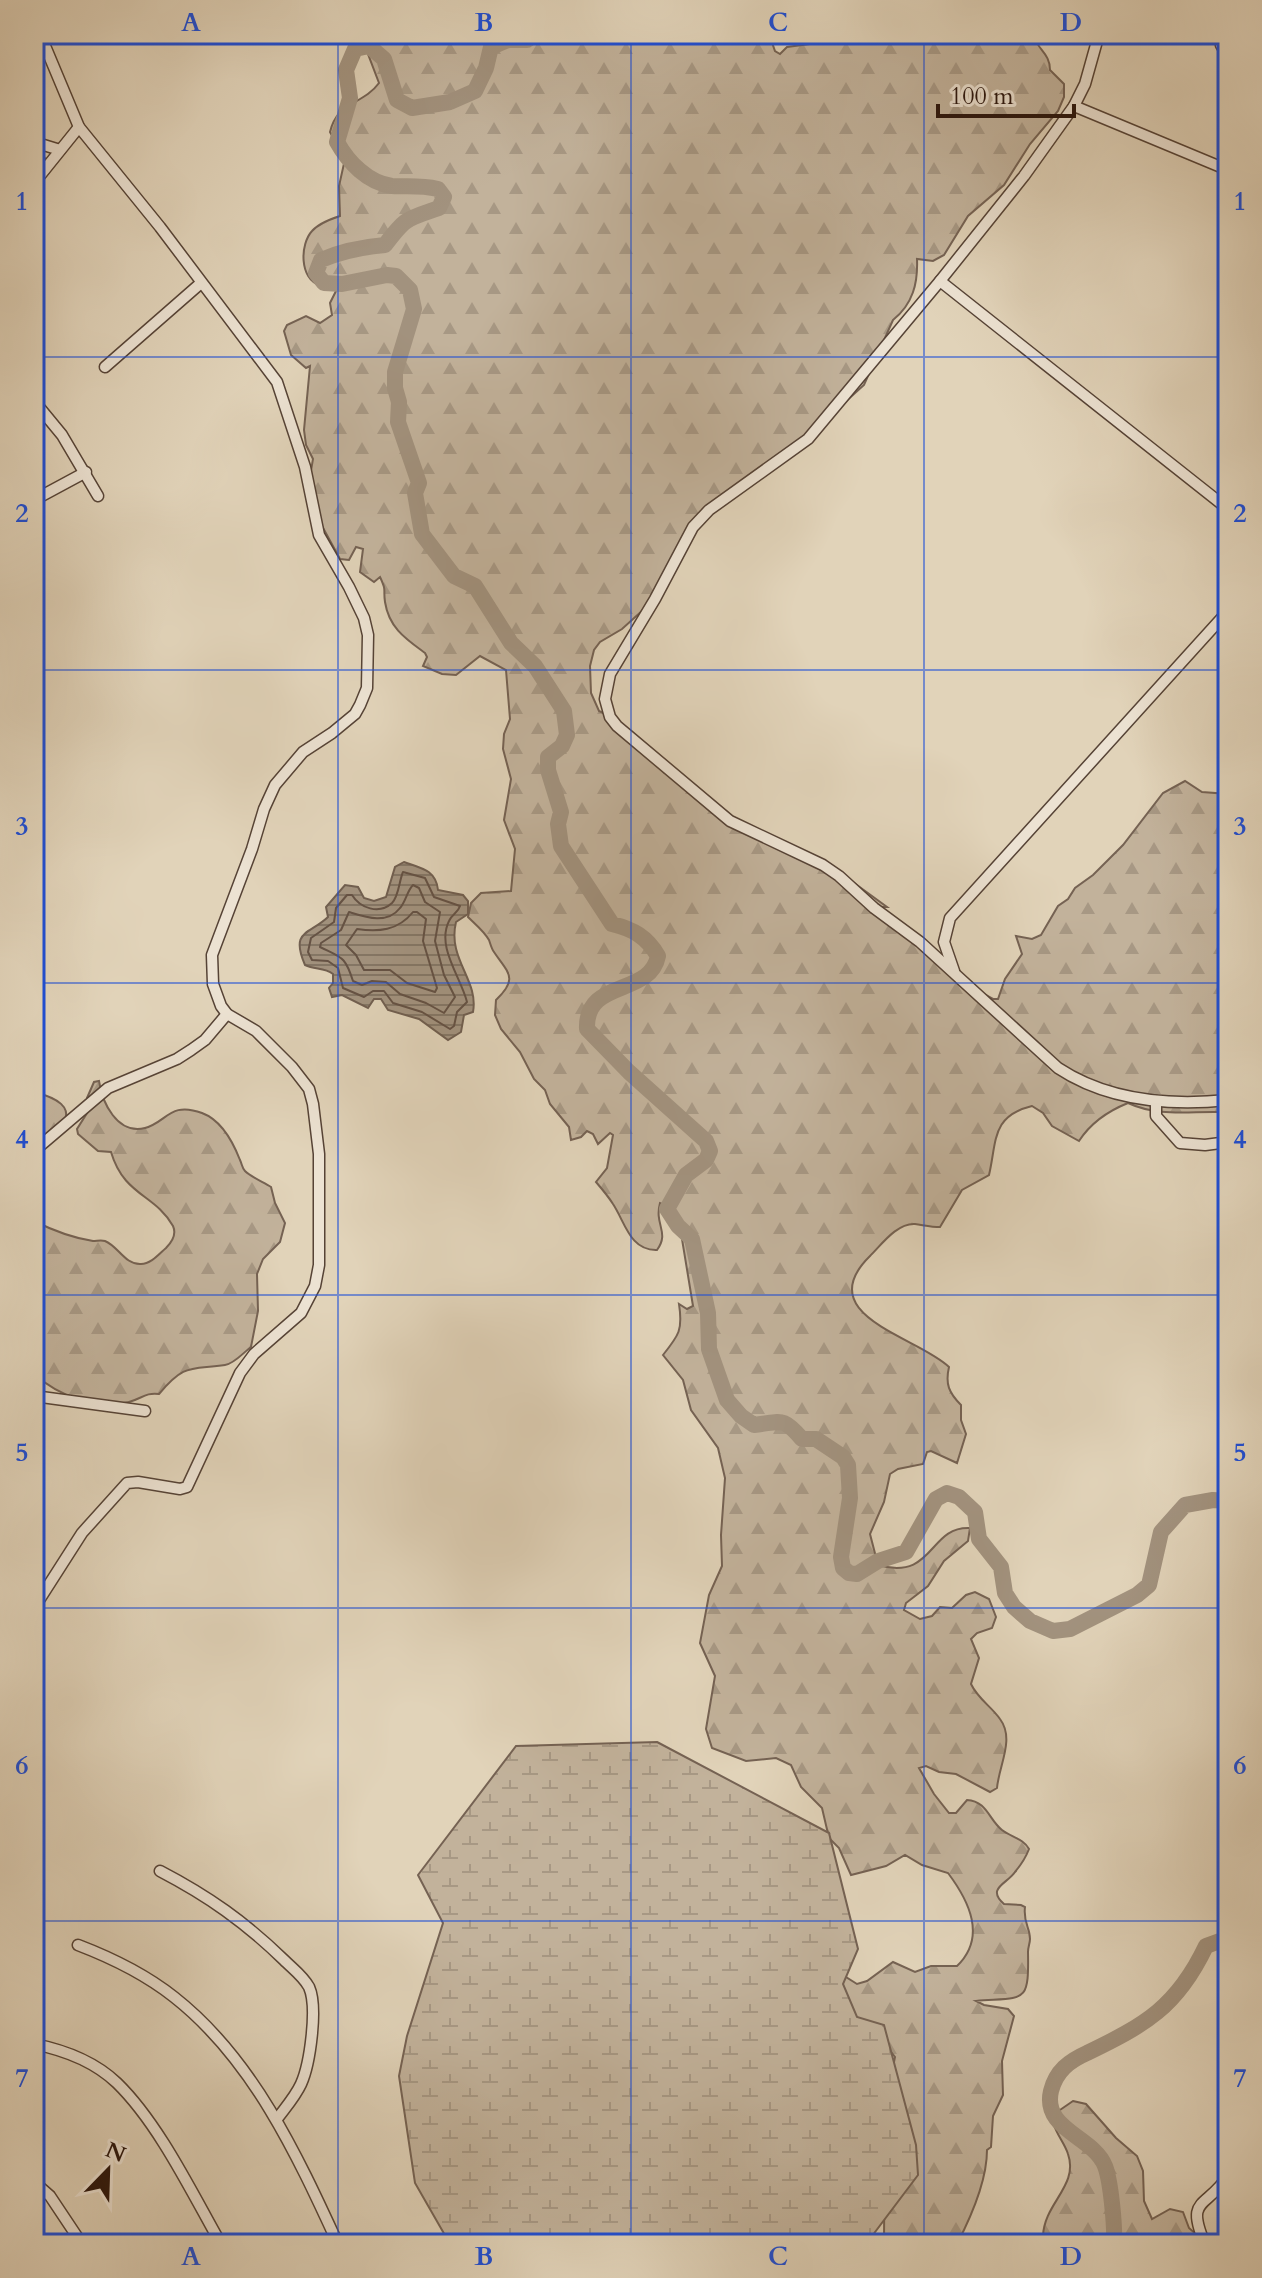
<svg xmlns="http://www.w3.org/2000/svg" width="1262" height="2278" viewBox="0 0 1262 2278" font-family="Cardo,serif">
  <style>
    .forest { fill: url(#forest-firs); stroke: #756253; stroke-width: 2 }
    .wetland { fill: url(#wetland-marsh); stroke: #756253; stroke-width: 2 }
    .water { fill: url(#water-rules); stroke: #715f50; stroke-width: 2 }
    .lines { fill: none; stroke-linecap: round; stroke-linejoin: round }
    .shore { stroke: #655244; stroke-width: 2 }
    .river { stroke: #a2927e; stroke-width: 16 }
    .street-casing { stroke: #564336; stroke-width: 13 }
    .street { stroke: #ece2d2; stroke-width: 10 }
    .grid { fill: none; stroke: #1d4ed8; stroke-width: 2; stroke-opacity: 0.55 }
    .neatline { fill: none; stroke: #1d4ed8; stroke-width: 3 }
    .grid-label { font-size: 26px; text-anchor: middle; font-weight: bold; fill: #1d4ed8 }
  </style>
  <defs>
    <pattern id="forest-firs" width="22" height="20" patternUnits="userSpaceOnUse" patternTransform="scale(2)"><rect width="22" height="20" fill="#c2b29b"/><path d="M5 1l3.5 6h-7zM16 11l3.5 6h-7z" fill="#a79884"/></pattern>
    <pattern id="wetland-marsh" width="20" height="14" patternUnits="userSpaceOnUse" patternTransform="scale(2)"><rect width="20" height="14" fill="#c2b29b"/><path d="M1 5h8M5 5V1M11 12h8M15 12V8" fill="none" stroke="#a79884"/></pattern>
    <pattern id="water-rules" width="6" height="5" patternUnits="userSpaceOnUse" patternTransform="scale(2)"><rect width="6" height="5" fill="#a2927e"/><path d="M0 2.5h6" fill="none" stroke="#847665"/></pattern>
  </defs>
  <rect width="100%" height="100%" fill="#e1d3b9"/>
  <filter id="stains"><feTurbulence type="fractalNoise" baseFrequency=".0025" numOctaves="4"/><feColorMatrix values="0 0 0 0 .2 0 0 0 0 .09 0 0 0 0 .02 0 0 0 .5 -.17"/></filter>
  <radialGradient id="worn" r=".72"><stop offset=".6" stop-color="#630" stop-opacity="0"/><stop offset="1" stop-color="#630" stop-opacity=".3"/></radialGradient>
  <!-- forest -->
  <g class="forest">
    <path d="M380,34H769L775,51L780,54L787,47L817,43L821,34H1034C1036,50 1050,52 1050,70L1064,84V97L1058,111L1030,144L1004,185L968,216L944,255L933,261L917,259C918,283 913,304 893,320L864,385L778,463L705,510L643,610L622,629L600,642L594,650L590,666L591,693L599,711L612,717L731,823L846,877L887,907H882V910L982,993L993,999H998L1005,979L1022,954L1016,936L1032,939L1041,935L1058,906L1068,899L1075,888L1093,875L1123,845L1163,793L1185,781L1202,792L1228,794V1110L1221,1112C1189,1111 1158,1117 1128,1103C1108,1111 1090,1124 1079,1141L1052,1126L1043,1113L1032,1106C991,1116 997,1141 989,1175L962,1190L940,1227C931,1227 923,1225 915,1224C897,1223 882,1244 870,1256C809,1316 919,1337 949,1367C945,1384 949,1393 961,1405V1420L966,1434L957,1463L931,1451L927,1452L923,1464L898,1469L890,1474L884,1502L870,1534L878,1565C935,1581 928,1526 970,1528L968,1541L944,1561L928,1586L906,1603L904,1610L920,1619L932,1616L940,1607L952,1608L966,1595L975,1592L989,1599L996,1617L992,1628L977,1633L971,1639L979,1658L971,1684C978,1699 991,1706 1000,1719C1015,1739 999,1765 997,1788L990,1792L956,1774L939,1772L926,1766L919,1768L934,1794L949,1813H956L967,1800C987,1801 989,1820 1002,1830C1011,1837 1024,1839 1029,1849C1026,1857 1020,1866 1015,1872C1007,1884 986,1888 1004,1904L1021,1905L1025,1907C1023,1923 1030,1927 1030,1939C1030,1943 1028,1947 1028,1952C1029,2005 1025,1997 976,2001L984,2005L1008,2009L1014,2016L1002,2061L1003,2095L993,2116L991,2147L987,2150C987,2180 971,2217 957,2244H884L885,2060L894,2062L895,2057L871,2027L851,2013L830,1967L857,1984L867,1981L893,1962L915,1972L931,1966H957C987,1937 969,1901 948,1873L922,1865L905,1855L886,1866L851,1875L839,1848L829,1838L822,1808L801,1787L791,1765L776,1758L746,1761L712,1748L706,1729L715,1676L700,1643L709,1595L722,1566L721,1535L725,1478L718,1448L691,1410L683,1380L663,1355C679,1335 683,1330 679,1304L687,1309L693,1306L682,1239L665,1205L660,1203C654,1225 670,1232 657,1250C630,1251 625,1222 613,1204C608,1196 602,1189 596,1182L607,1168L613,1135L610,1133L598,1144L593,1134L587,1131L581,1137L571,1140L569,1127L550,1104L545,1090L534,1079L520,1052L501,1029L495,1015L496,1000C519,978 508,973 494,952C492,950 490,943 489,940C484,931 475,924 468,917L471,903L481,893L511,891L515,849L504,820L511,779L503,749L504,734L510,719L506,670L480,656L456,675L442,674L423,666L427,657L425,653C406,639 389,628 385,602C383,588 387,592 380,577L374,582L360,572L363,549L356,547L349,560L340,559L316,515L308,488L313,459L306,445L304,430L310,366L306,368L291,355L284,331L287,325L306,316L320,323L332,315L330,303L338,287C333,285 326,287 320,285C299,279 300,244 312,231C319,223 331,219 340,216L339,186L345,159L330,132C337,101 363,105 379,83L368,54Z"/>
    <path d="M99,1081C102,1102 117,1135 145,1128C167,1122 170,1101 202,1113C221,1120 233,1142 240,1160C242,1164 242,1168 245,1171C251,1177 263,1182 271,1187L275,1203L285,1223L280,1242L263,1259L257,1274L258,1311L251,1347C244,1352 234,1364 225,1365C190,1370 185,1363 159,1394C146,1392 141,1399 129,1402C95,1410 59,1396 34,1374V1221C52,1230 73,1238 93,1241C97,1241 101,1240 105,1241C118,1246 125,1265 141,1264C151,1264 159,1254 166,1248C172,1242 177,1235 173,1226C155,1194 124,1196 111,1152L98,1151L78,1134L77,1129L89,1110L87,1098L94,1082Z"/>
    <path d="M34,1092C89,1106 63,1129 34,1156Z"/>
    <path d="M1073,2101L1086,2104L1116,2138L1137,2156L1143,2171L1144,2201L1152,2219L1170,2209L1183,2212L1189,2228L1207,2244H1035L1043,2236C1044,2203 1079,2186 1068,2154C1065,2144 1057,2135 1054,2125L1057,2112Z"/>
  </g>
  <!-- wetland -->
  <path class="wetland" d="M657,1742L829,1833L858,1949L843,1984L857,2017L884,2025L916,2145L918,2175L866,2244H450L415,2183L399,2076L407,2036L443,1923L418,1875L516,1746Z"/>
  <!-- water -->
  <path class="water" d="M404,862C421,868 436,870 438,890L463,895L468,901V914L456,922C447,959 479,980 473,1012L464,1015L461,1032L448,1040L419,1019L388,1010L381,999H374L368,1008L342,995L332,997L329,988L333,983V974C324,967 315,970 305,965C290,930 309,935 328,917L326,907L345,885L358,887L364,898L374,901L386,897L395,867Z"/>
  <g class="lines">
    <!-- shore -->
    <g class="shore">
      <path d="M403,872L425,878L434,897L460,906C458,913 452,914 449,921C436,947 461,977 467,1002L457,1012L454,1026L450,1029L422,1012L393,1003L384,991H373L364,997L343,988L338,968L328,961L312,960L308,952L311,938L334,922L336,908L347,895H352C360,908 379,915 392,903C399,896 399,881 403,872Z"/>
      <path d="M413,885L419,888L425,902L440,912L435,941L444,975L455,997L444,1013L426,1003L400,994L386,982L372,981L362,985L353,981C345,956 342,958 320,947L321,943L341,930L349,912C365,917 387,925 400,908C406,901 407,891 413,885Z"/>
      <path d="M413,912H417L426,919L423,941L437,988L435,992L407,983L390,970H364L356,955L346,945L357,929C378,932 398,931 413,912Z"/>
    </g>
    <!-- river -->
    <g class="river">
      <path d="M533,34L527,40H508L491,47L486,68L475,91L450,102L412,108L397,100L384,59L369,46L355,49L346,70L350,98L337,142C348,162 368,183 392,186C409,187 420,185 438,189L444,197L439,208C407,219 406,217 385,245C362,247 342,251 321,260L316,273L324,283L342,284L387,275L396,276L410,290L414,309L395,372V388L399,402L398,422L419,483L415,493L422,534L454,576L475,586L511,643L535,666L564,711L567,735L562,746L548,757V770L561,812L558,824L561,846L612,924C633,929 647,937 658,956C650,997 585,978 587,1029L629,1072L706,1141L710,1151L706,1160L686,1175L667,1209L678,1226L692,1239L708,1313L709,1349L727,1400L741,1416L754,1425C782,1422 782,1416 802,1439H816L843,1457L848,1465L850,1498L841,1557L843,1568L849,1573L857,1574L878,1561L906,1552L936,1499L947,1493L959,1497L975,1512L979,1539L1001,1567L1005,1593L1014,1607L1030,1621L1053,1631L1070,1629L1137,1595L1149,1585L1161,1532L1185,1505L1213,1500L1228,1501"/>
      <path d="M1114,2244C1115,2227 1111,2182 1105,2166C1093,2136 1042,2130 1051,2091C1056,2071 1069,2061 1087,2053C1145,2025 1177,2007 1206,1946L1228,1938"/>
    </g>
    <defs>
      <g id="street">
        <path d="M1099,34L1085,84L1074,106L1024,176L940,281L808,439L709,510L693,527L655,599L610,674L605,699L610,717L617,726L730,821L823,865L839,876L874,908L920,942L1058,1068C1108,1101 1169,1106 1228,1100"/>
        <path d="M1219,34L1221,45L1228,57"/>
        <path d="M1074,106L1228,170"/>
        <path d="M34,142L60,150"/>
        <path d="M34,148L44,170"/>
        <path d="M34,183L79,127"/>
        <path d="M940,281L1228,509"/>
        <path d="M105,367L201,283"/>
        <path d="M34,401L62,435L98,496"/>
        <path d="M34,500L86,472"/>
        <path d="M954,971L944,942L950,918L1228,611"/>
        <path d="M1156,1101V1116L1180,1143L1205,1145L1228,1142"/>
        <path d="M34,1151L108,1088L177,1059L191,1050L205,1040L227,1014"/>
        <path d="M34,1396L145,1411"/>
        <path d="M34,1608L82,1533L127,1483L138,1482L180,1489L187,1487L240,1373L254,1354L301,1313L315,1286L319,1265V1154L313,1104L309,1089L292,1067L256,1031L227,1014L221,1006L213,984L212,955L252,849L264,809L275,785L303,752L332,733L355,714L360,705L367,688L368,635L364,618L349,587L319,535L305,467L277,382L160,227L79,127L40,34"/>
        <path d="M160,1871C208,1896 245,1922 284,1960C293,1969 303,1976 309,1987C318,2007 310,2064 301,2084C295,2097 285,2108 277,2119"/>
        <path d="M78,1945C112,1958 145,1974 174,1997C253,2059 297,2155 338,2244"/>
        <path d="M34,2044C64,2050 94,2061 117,2083C159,2124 192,2193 221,2244"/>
        <path d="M34,2182L50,2196L82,2244"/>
        <path d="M1205,2244C1185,2197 1206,2209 1228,2176"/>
      </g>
    </defs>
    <!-- street casing -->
    <use href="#street" class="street-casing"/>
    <!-- street -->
    <use href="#street" class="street"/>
  </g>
  <!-- grid -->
  <path class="grid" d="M338,34V2244M631,34V2244M924,34V2244M34,357H1228M34,670H1228M34,983H1228M34,1295H1228M34,1608H1228M34,1921H1228"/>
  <!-- margin -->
  <rect width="1262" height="2278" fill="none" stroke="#e1d3b9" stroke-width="88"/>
  <!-- north arrow -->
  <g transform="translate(108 2170) rotate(23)" stroke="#ece2d2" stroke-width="6" paint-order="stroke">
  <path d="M0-6L14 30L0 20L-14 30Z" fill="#28130b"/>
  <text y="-12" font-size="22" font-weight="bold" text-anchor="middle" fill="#28130b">N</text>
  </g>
  <!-- scale -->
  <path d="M938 104v12h136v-12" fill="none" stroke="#28130b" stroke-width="4"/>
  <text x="950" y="104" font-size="24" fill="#28130b" stroke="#ece2d2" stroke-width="6" paint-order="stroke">100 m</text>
  <rect x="44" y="44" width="1174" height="2190" class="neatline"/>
  <g class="grid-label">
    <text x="191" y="31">A</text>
    <text x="484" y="31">B</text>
    <text x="778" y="31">C</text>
    <text x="1071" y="31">D</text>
    <text x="22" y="210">1</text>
    <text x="1240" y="210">1</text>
    <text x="22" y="522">2</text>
    <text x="1240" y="522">2</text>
    <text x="22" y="835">3</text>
    <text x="1240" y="835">3</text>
    <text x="22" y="1148">4</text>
    <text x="1240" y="1148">4</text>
    <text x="22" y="1461">5</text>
    <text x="1240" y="1461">5</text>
    <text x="22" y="1774">6</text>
    <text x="1240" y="1774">6</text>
    <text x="22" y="2087">7</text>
    <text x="1240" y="2087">7</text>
    <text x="191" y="2265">A</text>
    <text x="484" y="2265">B</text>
    <text x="778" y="2265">C</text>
    <text x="1071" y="2265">D</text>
  </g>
  <rect width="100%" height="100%" filter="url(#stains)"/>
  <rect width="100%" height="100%" fill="url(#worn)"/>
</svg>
